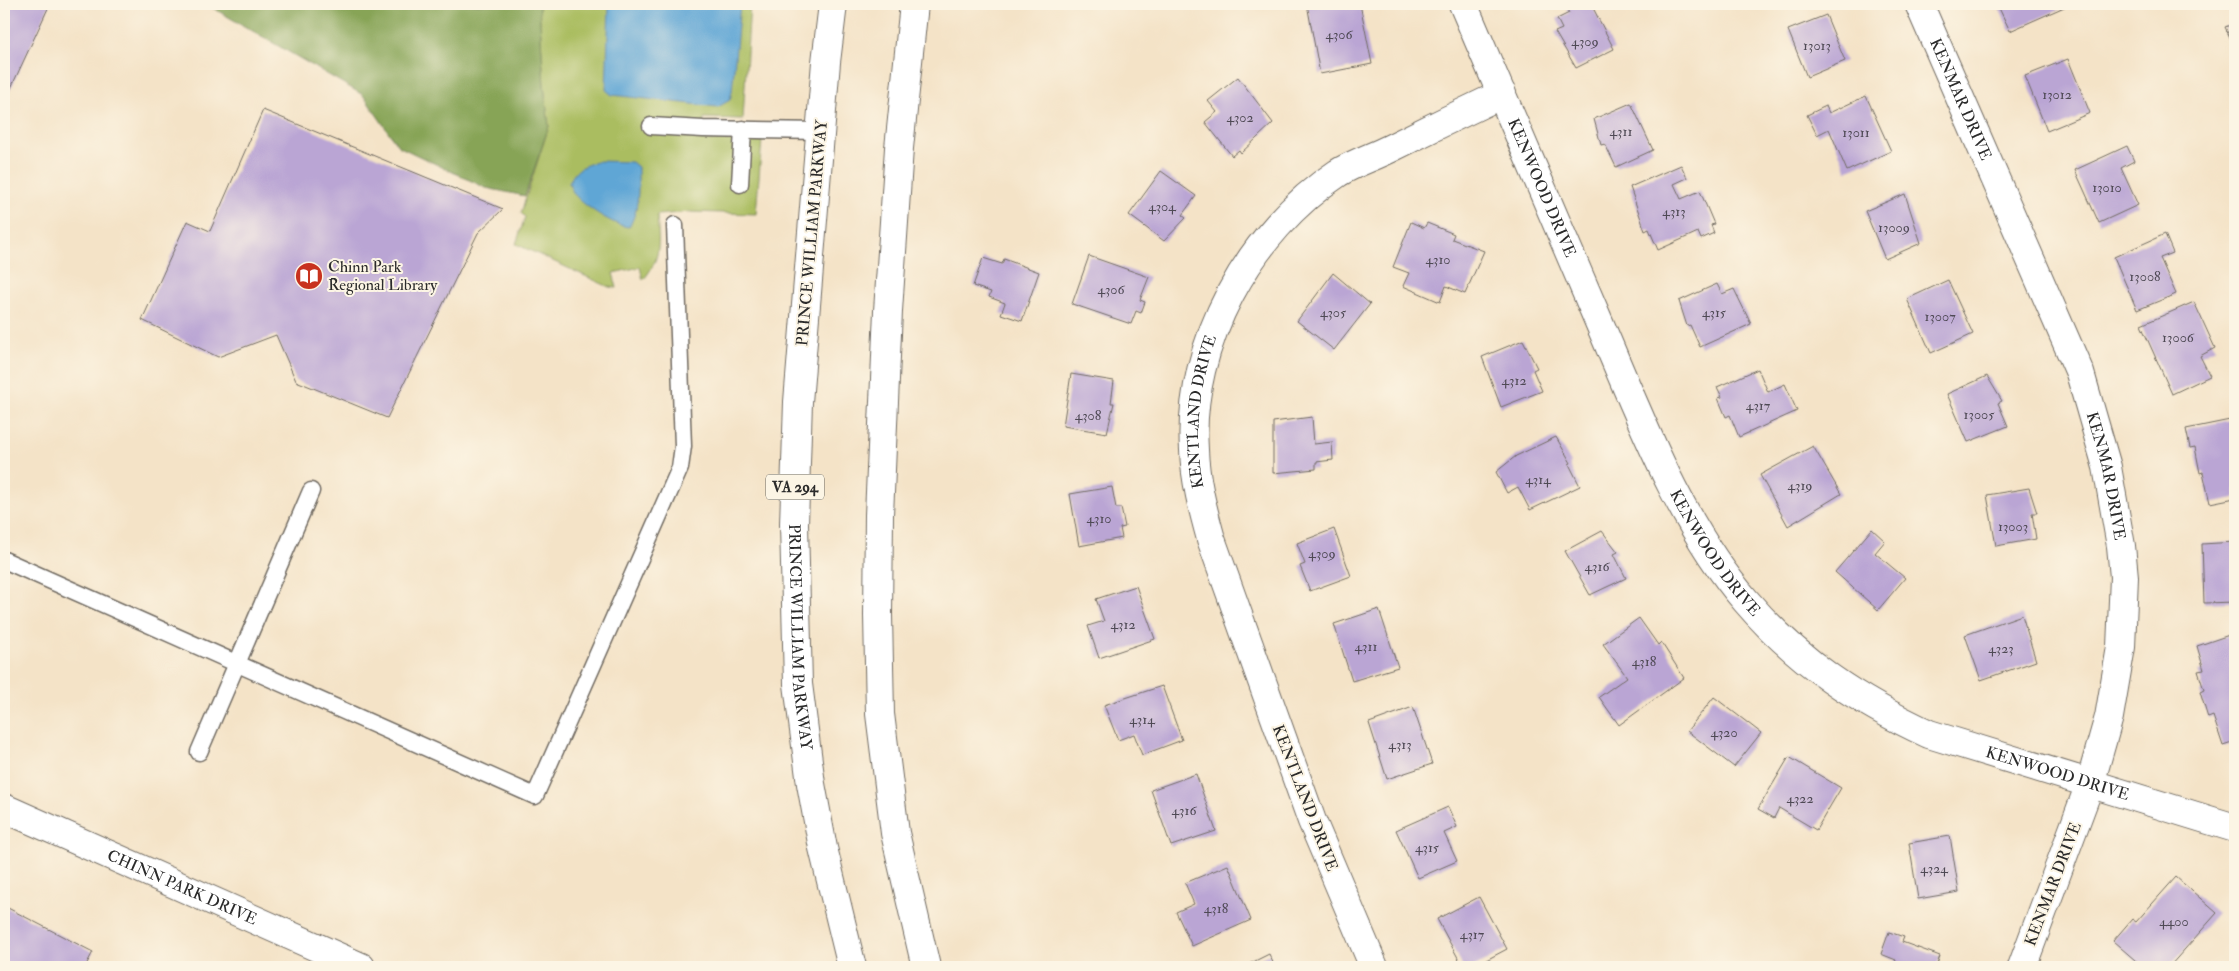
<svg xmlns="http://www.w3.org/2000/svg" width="2239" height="971" viewBox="0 0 2239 971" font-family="'IM FELL Double Pica',serif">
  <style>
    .green { fill: #aabd61; stroke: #6a7446 }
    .forest { fill: #87a457; stroke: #596841 }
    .water { fill: #5fa6d5; stroke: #456880 }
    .building { fill: #baa5d4 }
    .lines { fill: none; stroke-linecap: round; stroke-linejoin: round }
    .lane-casing { stroke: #716b62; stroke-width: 19 }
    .street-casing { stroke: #716b62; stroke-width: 30 }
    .highway-casing { stroke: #716b62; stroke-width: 30 }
    .lane { stroke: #fff; stroke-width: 16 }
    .street { stroke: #fff; stroke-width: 28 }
    .highway { stroke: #fff; stroke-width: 28 }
    .labels { text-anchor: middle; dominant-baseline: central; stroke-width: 4; stroke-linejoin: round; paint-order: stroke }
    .number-label { font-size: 14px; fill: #4f4a55 }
    .shield { fill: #fcf5e5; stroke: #6a6863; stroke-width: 1 }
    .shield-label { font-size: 15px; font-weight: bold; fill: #2b2b2b }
    .street-label { font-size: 16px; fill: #2b2b2b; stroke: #fcf5e5 }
    .poi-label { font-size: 16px; fill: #2b2b2b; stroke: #fcf5e5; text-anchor: start }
  </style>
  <rect width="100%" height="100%" fill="#fcf5e5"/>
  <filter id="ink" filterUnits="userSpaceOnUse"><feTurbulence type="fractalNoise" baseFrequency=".02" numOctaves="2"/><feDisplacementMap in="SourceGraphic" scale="10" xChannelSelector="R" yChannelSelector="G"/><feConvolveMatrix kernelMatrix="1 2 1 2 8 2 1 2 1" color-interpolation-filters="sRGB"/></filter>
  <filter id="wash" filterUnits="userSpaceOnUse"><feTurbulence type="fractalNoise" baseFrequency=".0096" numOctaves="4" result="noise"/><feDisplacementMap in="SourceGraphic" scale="20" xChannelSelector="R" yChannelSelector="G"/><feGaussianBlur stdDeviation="1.12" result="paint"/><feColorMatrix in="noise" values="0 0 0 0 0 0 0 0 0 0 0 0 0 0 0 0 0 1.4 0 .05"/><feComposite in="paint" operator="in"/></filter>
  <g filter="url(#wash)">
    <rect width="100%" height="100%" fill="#f4e3c7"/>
    <!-- green -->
    <path class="green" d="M539,4H750L743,119L704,118L702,140H762L756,214L690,212L657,215C659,243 662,258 643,280L640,267L613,273L617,288L609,287L516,244L525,217L521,213L549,126L544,86Z"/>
    <!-- forest -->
    <path class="forest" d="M206,4H539L544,86L549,126L525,196L486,188L398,146L363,95Z"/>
    <!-- water -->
    <g class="water">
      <path d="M609,4H740L732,92L730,100L718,107L612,95L606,90Z"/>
      <path d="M600,161L632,162L638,167C638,187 640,209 629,227C614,226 584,206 574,194C572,191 571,186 569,183C576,167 585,165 600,161Z"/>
    </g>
    <g id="blocks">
      <!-- building -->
      <g class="building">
        <path d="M4,4H50L4,103Z"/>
        <path d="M1307,4H1360L1372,64L1320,74Z"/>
        <path d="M1564,4H1591L1614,49L1576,68L1555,32L1562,29L1557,19L1569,13Z"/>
        <path d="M1994,4H2071L2010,31L1999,8L1995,10Z"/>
        <path d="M1826,15L1845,61L1807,77L1788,30Z"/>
        <path d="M2235,23V42L2233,44L2225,27Z"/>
        <path d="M2068,59L2090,113L2047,131L2025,76Z"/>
        <path d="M1238,77L1273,123L1241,153L1239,150L1232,156L1205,122L1217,112L1208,101Z"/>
        <path d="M1866,96L1891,151L1847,171L1829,129L1817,135L1807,115L1826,106L1829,113Z"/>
        <path d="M1631,103L1653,150L1616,167L1605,144L1601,145L1594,119Z"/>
        <path d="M263,110L503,209L478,233L387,418L296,381L276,335L218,357L142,320L187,221L210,231Z"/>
        <path d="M2127,146L2134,161L2121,168L2138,205L2099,223L2075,170Z"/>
        <path d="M1681,165L1687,178L1674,184L1681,199L1700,191L1714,224L1711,225L1714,233L1701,239L1698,232L1658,250L1649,229L1645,231L1630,187Z"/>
        <path d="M1161,171L1196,196L1182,215L1186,218L1164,241L1129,215Z"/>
        <path d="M1905,194L1921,243L1885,259L1865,211Z"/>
        <path d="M1411,222L1424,228L1427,223L1454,234L1452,239L1484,251L1465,294L1446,286L1440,302L1403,286L1409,273L1393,267Z"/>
        <path d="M2165,234L2173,253L2160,258L2176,294L2137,310L2114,257Z"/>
        <path d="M1089,256L1149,277L1140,300L1145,302L1141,313L1136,311L1131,324L1072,304Z"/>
        <path d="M983,258L1002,264L1004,259L1039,272L1022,321L1001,314L1005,303L989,297L991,292L973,286Z"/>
        <path d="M1333,273L1370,304L1334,350L1297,321Z"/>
        <path d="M1948,280L1973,334L1931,353L1907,299Z"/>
        <path d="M1717,284L1722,294L1734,289L1751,324L1700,347L1690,325L1687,326L1679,301Z"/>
        <path d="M2194,302L2215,348L2200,356L2210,376L2172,394L2141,325Z"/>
        <path d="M1523,340L1537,368L1533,370L1542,391L1501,407L1482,357Z"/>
        <path d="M1758,369L1768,392L1785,384L1797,411L1739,437L1730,415L1726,417L1718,398L1722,397L1717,387Z"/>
        <path d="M1071,374L1114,381L1111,403H1114L1107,433L1063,426Z"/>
        <path d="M1987,376L2002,401L1998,403L2008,426L1968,442L1947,394Z"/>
        <path d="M1312,417L1314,444L1332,442L1333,460L1316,462V469L1273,473V422Z"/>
        <path d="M2235,419V498L2210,503L2203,472L2200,473L2195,447L2190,448L2186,429Z"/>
        <path d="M1556,437L1571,463L1569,464L1580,486L1530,510L1518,487L1507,493L1496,472L1516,456Z"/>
        <path d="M1813,446L1841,494L1788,526L1760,475Z"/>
        <path d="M1112,487L1116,508H1121L1125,527L1120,528L1122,538L1079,546L1070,494Z"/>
        <path d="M2029,488L2037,513H2032L2036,539L1996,546L1987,495Z"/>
        <path d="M1334,529L1351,576L1310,591L1300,566L1305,564L1297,543Z"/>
        <path d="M1872,529L1885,541L1875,553L1905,578L1878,610L1835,572Z"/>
        <path d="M1602,531L1618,552L1614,554L1626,578L1590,595L1565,551Z"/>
        <path d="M2235,542V602L2204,603L2202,544Z"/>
        <path d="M1136,586L1155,639L1099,658L1088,626L1104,621L1096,599Z"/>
        <path d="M1379,609L1398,667L1352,681L1334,624Z"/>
        <path d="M2022,615L2036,661L1981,680L1965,635Z"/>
        <path d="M1639,618L1658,645L1661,642L1684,678L1619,725L1599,697L1627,677L1603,644Z"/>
        <path d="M2235,633V742L2223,746L2213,716L2208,718L2200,692L2204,690L2198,671L2204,670L2197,646Z"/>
        <path d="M1162,686L1182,740L1142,755L1134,734L1118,740L1104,705Z"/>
        <path d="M1714,697L1761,733L1734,767L1687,731Z"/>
        <path d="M1413,707L1432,764L1387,779L1369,723Z"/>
        <path d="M1789,757L1841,788L1816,830L1779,808L1774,818L1758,809Z"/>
        <path d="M1196,774L1216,831L1171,846L1151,790Z"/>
        <path d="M1448,807L1457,827L1444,833L1457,861L1418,878L1396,830Z"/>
        <path d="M1950,836L1959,892L1918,899L1909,843Z"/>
        <path d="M1228,865L1251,920L1192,946L1176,912L1194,904L1185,883Z"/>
        <path d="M2176,877L2217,913L2169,967H2143L2113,941L2132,919L2136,922Z"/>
        <path d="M1479,897L1507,949L1473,967H1463L1437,919Z"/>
        <path d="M4,906L93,952L85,967H4Z"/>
        <path d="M1889,932L1904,937L1902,942L1940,956L1936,967H1893L1896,960L1881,954Z"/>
        <path d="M1269,954L1275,967H1243Z"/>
      </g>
    </g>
  </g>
  <g filter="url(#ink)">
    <use href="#blocks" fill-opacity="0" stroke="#716b62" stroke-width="1"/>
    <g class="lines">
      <defs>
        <g id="lane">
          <path d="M651,126L703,129L821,131"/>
          <path d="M740,184L743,129"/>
          <path d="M4,560L535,796L680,468L683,446L675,225"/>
          <path d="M199,752L311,491"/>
        </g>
        <g id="street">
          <path id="s1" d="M1463,4C1509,112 1556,221 1602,329C1641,420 1681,526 1746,601C1798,662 1858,701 1929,734L2235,828"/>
          <path id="s2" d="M1919,4L2080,373L2107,467L2121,546L2124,577L2121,647L2109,717L2090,784L2022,967"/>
          <path id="s3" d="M4,808L361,967"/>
          <path id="s4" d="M1374,967L1312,821L1211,539C1203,510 1195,480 1194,450C1187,344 1250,231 1338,173C1354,163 1373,157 1389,149C1427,130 1464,112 1502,94"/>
        </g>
        <g id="highway">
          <path id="s5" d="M833,4L826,62L798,402L794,524L798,684L811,784L823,848L852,967"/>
          <path d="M914,4L899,148L888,311L879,515L878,615L880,714L895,833L926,967"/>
        </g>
      </defs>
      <!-- lane casing -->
      <use href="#lane" class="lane-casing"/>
      <!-- street casing -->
      <use href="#street" class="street-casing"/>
      <!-- highway casing -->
      <use href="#highway" class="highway-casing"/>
      <!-- lane -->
      <use href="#lane" class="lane"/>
      <!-- street -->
      <use href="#street" class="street"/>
      <!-- highway -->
      <use href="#highway" class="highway"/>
    </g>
  </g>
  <!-- icons -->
  <defs>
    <symbol id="library-disc" viewBox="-11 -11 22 22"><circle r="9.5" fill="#c8321e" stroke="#fcf5e5"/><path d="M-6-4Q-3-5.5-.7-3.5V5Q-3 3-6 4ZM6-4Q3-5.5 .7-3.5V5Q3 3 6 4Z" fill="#fff"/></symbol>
  </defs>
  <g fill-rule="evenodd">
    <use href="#library-disc" x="293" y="260" width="32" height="32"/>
  </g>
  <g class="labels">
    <!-- number labels -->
    <g class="number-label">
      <text x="1339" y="34">4306</text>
      <text x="1585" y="41">4309</text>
      <text x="1817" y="45">13013</text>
      <text x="2057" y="94">13012</text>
      <text x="1240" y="117">4302</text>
      <text x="1621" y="131">4311</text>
      <text x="1856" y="132">13011</text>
      <text x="2107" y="187">13010</text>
      <text x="1162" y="206">4304</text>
      <text x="1674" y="211">4313</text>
      <text x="1894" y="227">13009</text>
      <text x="1438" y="259">4310</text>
      <text x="2145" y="276">13008</text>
      <text x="1111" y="289">4306</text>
      <text x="1333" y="312">4305</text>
      <text x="1714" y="312">4315</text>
      <text x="1940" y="316">13007</text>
      <text x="2178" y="337">13006</text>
      <text x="1514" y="380">4312</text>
      <text x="1758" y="405">4317</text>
      <text x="1979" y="414">13005</text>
      <text x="1088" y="415">4308</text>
      <text x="1538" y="479">4314</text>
      <text x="1800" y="485">4319</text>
      <text x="1099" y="518">4310</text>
      <text x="2013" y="526">13003</text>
      <text x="1322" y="553">4309</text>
      <text x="1597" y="566">4316</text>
      <text x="1123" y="624">4312</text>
      <text x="1366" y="646">4311</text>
      <text x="2001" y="648">4323</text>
      <text x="1644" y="661">4318</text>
      <text x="1142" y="719">4314</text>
      <text x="1724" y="732">4320</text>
      <text x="1400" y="744">4313</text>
      <text x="1800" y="798">4322</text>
      <text x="1184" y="810">4316</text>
      <text x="1427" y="847">4315</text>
      <text x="1934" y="868">4324</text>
      <text x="1216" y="908">4318</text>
      <text x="2174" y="921">4400</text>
      <text x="1472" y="934">4317</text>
    </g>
    <!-- shield labels -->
    <rect class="shield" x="766" y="474.5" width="58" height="25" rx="4"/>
    <g class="shield-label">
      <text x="795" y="487">VA 294</text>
    </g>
    <!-- street labels -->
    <g class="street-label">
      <text stroke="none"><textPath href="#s2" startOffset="104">KENMAR DRIVE</textPath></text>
      <text stroke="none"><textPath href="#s1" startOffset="200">KENWOOD DRIVE</textPath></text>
      <text transform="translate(812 233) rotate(-85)">PRINCE WILLIAM PARKWAY</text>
      <text stroke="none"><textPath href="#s4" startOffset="588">KENTLAND DRIVE</textPath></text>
      <text stroke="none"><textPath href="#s2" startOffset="509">KENMAR DRIVE</textPath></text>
      <text stroke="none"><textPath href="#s1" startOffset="605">KENWOOD DRIVE</textPath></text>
      <text stroke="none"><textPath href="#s5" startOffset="635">PRINCE WILLIAM PARKWAY</textPath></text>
      <text stroke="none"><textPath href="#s1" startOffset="1025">KENWOOD DRIVE</textPath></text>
      <text transform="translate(1305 798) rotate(69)">KENTLAND DRIVE</text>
      <text transform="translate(2053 884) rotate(-69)">KENMAR DRIVE</text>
      <text stroke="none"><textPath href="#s3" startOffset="195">CHINN PARK DRIVE</textPath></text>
    </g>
    <!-- poi labels -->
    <g class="poi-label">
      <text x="328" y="267">Chinn Park<tspan x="328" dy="18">Regional Library</tspan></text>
    </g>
  </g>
  <!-- margin -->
  <rect width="2239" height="971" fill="none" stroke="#fcf5e5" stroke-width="20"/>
</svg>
